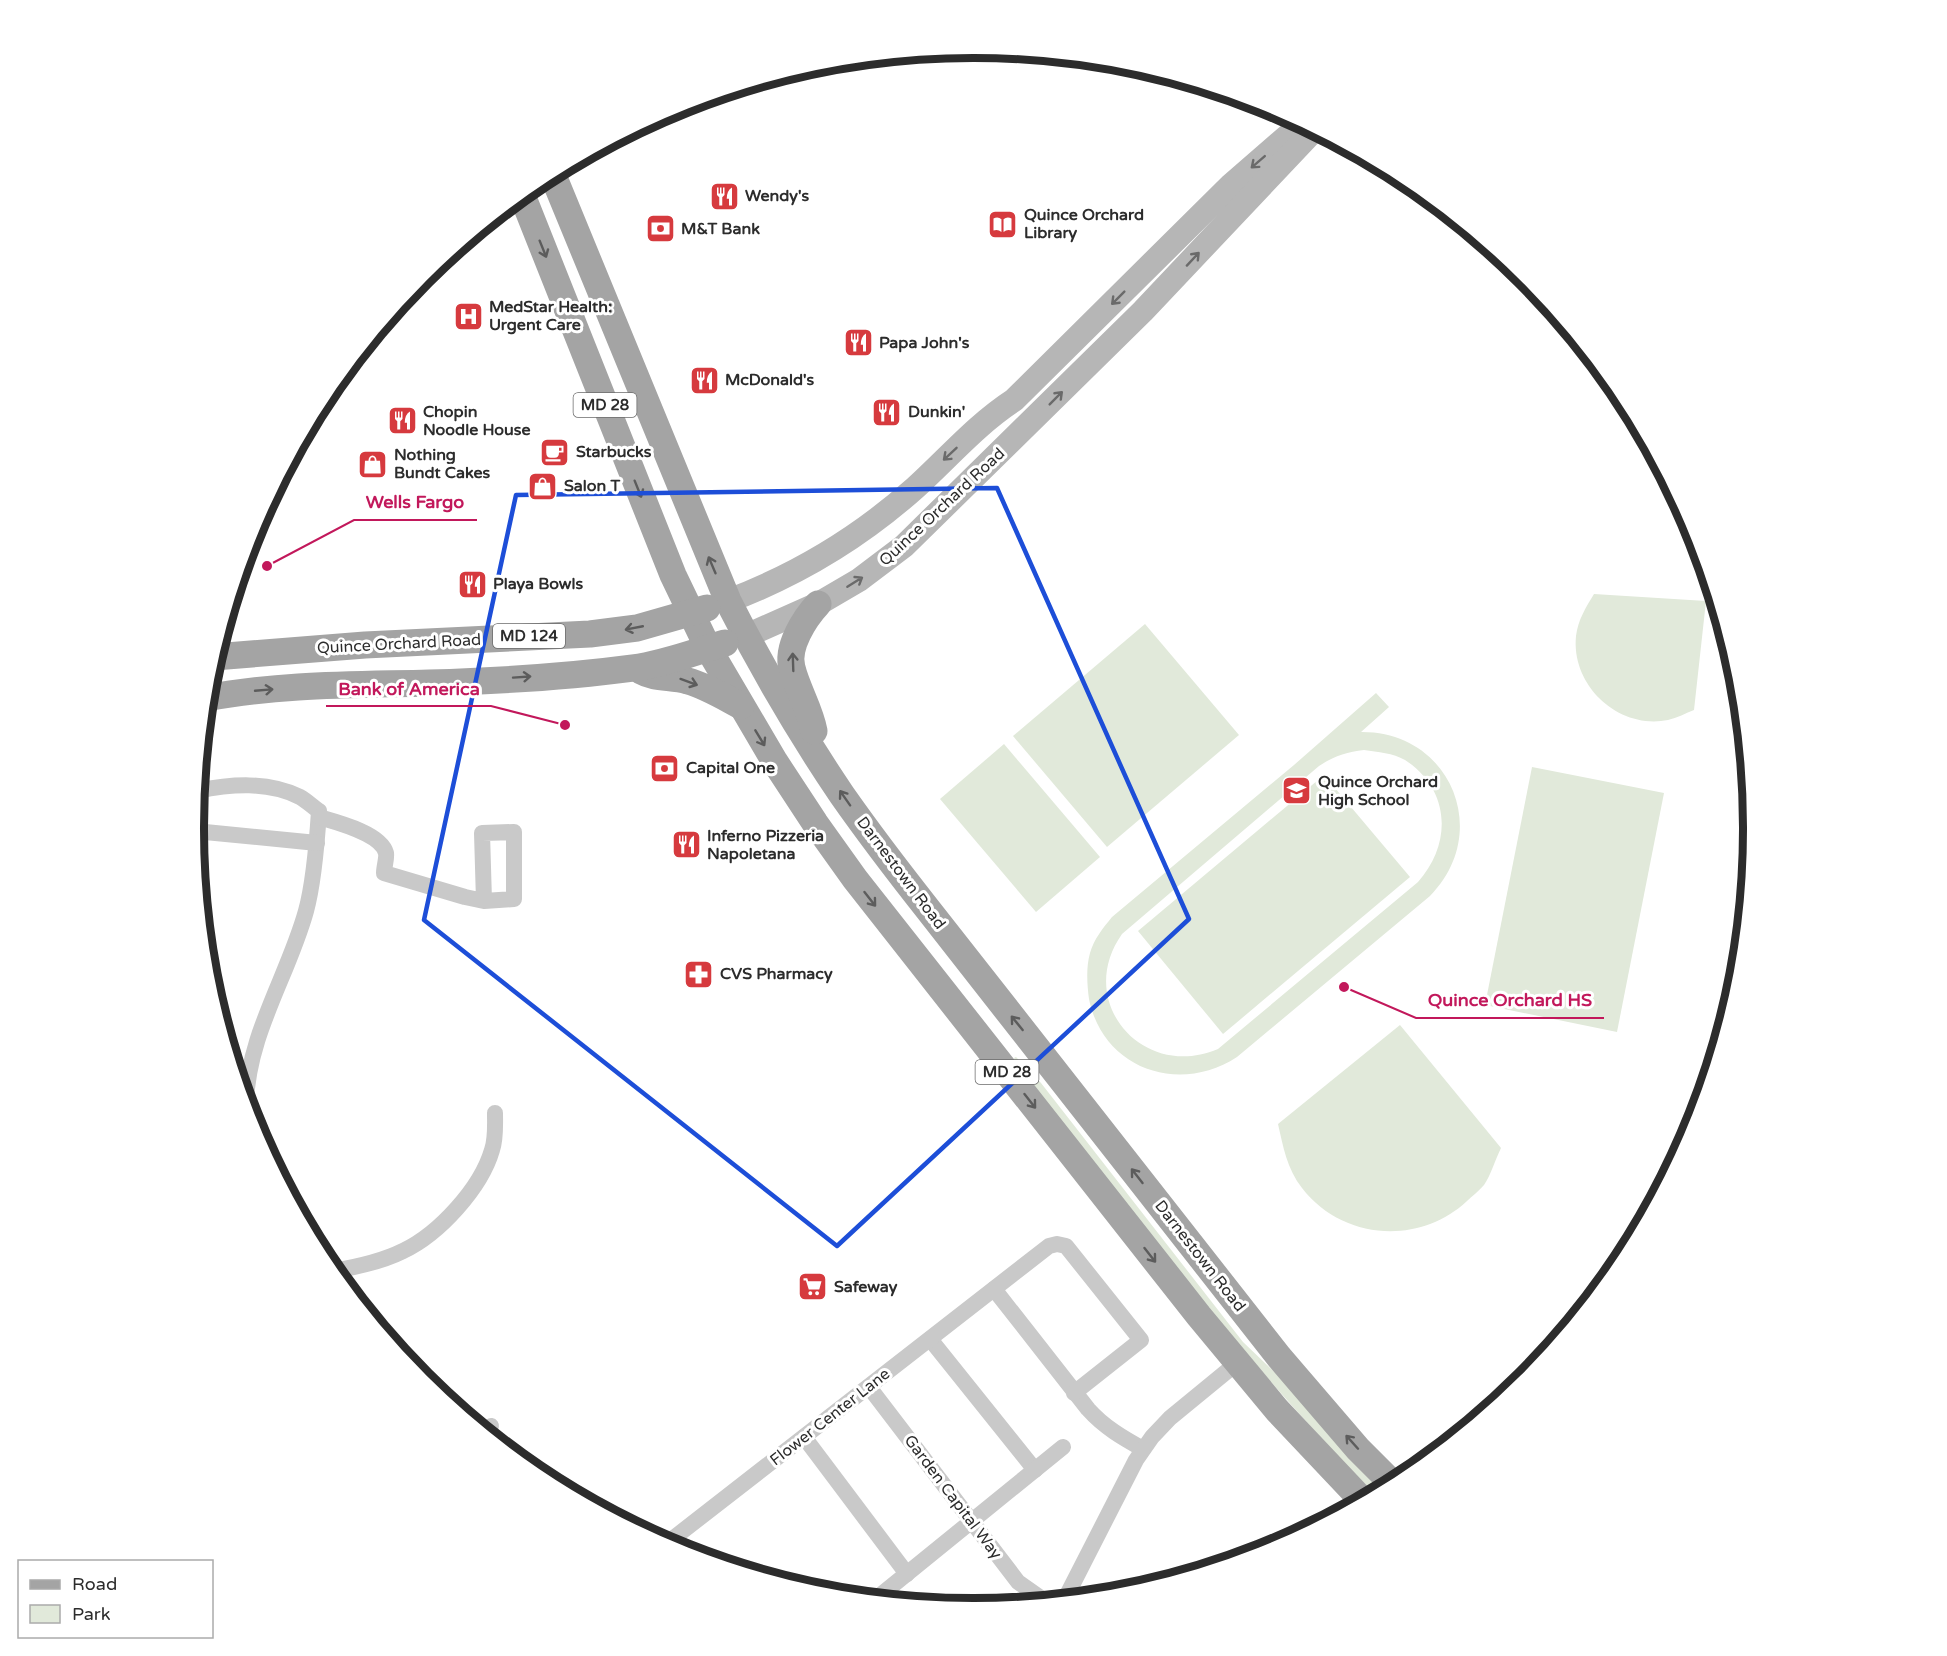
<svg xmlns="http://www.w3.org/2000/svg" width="1947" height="1656" viewBox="0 0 1947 1656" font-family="'Varela Round',sans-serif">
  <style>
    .green { fill: #e1e9da; fill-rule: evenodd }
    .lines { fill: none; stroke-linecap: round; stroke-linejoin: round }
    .street { stroke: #c9c9c9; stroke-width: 16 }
    .secondary { stroke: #b6b6b6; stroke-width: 24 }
    .primary { stroke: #a4a4a4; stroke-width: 27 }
    .oneway { stroke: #6a6a6a }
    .oneway2 { stroke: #5c5c5c }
    .marked { fill: none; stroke: #1d4ed8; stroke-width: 4.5; stroke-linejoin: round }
    .labels { text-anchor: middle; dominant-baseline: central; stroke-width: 6; stroke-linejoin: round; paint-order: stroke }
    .shield { fill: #fff; stroke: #6b6b6b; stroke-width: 1.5 }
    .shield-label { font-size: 15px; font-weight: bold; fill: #2c2c2c }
    .poi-label { font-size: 16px; font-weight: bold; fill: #2c2c2c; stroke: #fff; text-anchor: start }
    .street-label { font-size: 16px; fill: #2c2c2c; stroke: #fff }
    .rim { fill: none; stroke: #2c2c2c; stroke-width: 8 }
    .leader { fill: none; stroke: #c2185b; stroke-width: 2 }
    .callout-dot { fill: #c2185b; stroke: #fff; stroke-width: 2 }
    .callout-label { font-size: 18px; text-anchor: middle; font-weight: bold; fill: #c2185b; stroke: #fff; stroke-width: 6; stroke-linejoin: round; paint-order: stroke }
  </style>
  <rect width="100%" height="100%" fill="#fff"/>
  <!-- green -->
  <g class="green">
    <path d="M1594,594L1706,601L1694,710C1686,713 1677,718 1668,720C1619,730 1571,686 1576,636C1578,620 1586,607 1594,594Z"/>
    <path d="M1145,624L1239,735L1107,847L1013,736Z"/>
    <path d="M1376,693L1389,707L1361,732C1450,731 1493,832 1430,896L1237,1057C1179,1095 1103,1069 1089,999C1087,984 1086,967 1090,953C1094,939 1103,928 1112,917L1294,765ZM1364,750C1378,752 1393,753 1405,760C1451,790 1452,844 1418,882L1218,1049C1143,1081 1074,1002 1122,934L1319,766C1334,756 1347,752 1364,750Z"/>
    <path d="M1004,744L1100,857L1036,912L940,799Z"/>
    <path d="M1532,767L1664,793L1617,1032L1485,1005Z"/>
    <path d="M1324,775L1410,877L1223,1034L1138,931Z"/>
    <path d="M1400,1025L1501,1148C1495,1160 1491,1175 1484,1185C1479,1191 1472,1196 1467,1201C1419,1246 1342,1240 1302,1188C1287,1169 1283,1146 1278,1124Z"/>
    <path d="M1016,1057L1041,1083L1243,1342L1290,1387L1384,1489L1376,1493L1366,1485C1238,1355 1130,1208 1017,1065L1014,1058Z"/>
  </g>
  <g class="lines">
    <!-- street -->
    <g class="street">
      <path d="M197,791C231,784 268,781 300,797C307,801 313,807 319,811C317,842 314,882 306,911C288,976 248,1034 246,1103"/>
      <path d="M319,817C336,822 381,833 386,853C387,858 384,867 384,873L465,897L484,901L514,899V832L482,833L484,901"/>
      <path d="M205,832L317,843"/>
      <path d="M333,1271C357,1267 381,1262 403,1251C439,1234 481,1188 492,1150C496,1139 495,1125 495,1113"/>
      <path d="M994,1289L1088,1409C1104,1427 1123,1438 1143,1449"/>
      <path d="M930,1339L1035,1470"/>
      <path d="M869,1387L1018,1582L1045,1601"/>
      <path d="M484,1431L491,1426"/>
      <path d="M804,1437L907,1574"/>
      <path d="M666,1544L1049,1246L1057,1244L1066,1246L1141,1340L1074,1393"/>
      <path d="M877,1598L1063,1447"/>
      <path d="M1065,1599L1136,1460L1152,1437L1170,1418L1237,1363"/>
    </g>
    <!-- secondary -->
    <g class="secondary">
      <path d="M728,601C797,575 860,537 915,488C948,458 977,424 1014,400L1231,185L1291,133"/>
      <path d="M746,636L818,604L859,580L904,546L1143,311L1314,130"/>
    </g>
    <!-- primary -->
    <g class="primary">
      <path d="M552,173L728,601C762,668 800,733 842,795C870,835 900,874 930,912L1279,1357L1358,1449L1393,1484"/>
      <path d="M522,195L673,575L708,648L775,762L815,823L855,879L1199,1316L1277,1410L1362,1500"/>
      <path d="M214,657L365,645L590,634L637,628L707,608"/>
      <path d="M641,671C655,679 672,676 688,681C706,686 724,697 741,706"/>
      <path d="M206,698C279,684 355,685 429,683C496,681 566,677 633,668C664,664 695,652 725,643"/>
      <path d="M814,731C810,709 797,689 792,668C786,647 805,618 818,604"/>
    </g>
  </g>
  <!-- one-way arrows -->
  <defs><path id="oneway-shaft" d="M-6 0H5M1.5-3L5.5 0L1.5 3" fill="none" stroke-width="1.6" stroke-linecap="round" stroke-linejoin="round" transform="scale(1.5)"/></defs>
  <g class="oneway">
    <use href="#oneway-shaft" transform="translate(1258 162) rotate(139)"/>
    <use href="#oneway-shaft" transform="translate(1193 259) rotate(-47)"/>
    <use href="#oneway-shaft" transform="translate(1118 298) rotate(135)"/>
    <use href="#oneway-shaft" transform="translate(1056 398) rotate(-45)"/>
    <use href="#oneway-shaft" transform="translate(950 454) rotate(137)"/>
    <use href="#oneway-shaft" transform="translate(855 582) rotate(-32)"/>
  </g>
  <g class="oneway2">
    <use href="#oneway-shaft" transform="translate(543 249) rotate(68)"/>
    <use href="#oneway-shaft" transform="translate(638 489) rotate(68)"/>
    <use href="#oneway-shaft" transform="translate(712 565) rotate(-113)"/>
    <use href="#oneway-shaft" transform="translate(634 628) rotate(169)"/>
    <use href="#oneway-shaft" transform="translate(793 662) rotate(-92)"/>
    <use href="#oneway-shaft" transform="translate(522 677) rotate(-4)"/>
    <use href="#oneway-shaft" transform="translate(689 682) rotate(20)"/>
    <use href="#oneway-shaft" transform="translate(264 690) rotate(-5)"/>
    <use href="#oneway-shaft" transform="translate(760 738) rotate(59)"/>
    <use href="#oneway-shaft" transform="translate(845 798) rotate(-125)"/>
    <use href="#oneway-shaft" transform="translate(870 899) rotate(52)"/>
    <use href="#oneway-shaft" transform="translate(1017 1023) rotate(-129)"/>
    <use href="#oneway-shaft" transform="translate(1030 1101) rotate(52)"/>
    <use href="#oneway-shaft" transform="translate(1137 1176) rotate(-128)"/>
    <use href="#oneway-shaft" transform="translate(1150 1255) rotate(52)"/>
    <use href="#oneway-shaft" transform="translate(1352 1442) rotate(-132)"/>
  </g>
  <!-- marked area -->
  <path class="marked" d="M997,488L1189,919L837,1246L424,920L516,495Z"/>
  <!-- icons -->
  <defs>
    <symbol id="restaurant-square" viewBox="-11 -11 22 22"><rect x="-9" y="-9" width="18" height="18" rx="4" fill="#d63a3e" stroke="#fff"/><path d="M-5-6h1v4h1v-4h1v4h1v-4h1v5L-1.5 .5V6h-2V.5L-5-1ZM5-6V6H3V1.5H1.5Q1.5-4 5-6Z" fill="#fff"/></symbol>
    <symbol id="library-square" viewBox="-11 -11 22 22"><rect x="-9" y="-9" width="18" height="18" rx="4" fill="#d63a3e" stroke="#fff"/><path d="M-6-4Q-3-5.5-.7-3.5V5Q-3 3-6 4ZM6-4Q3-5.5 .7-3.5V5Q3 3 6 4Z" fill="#fff"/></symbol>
    <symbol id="bank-square" viewBox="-11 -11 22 22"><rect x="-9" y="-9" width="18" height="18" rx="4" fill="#d63a3e" stroke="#fff"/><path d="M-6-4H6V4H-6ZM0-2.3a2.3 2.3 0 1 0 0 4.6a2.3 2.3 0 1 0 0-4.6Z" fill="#fff"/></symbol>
    <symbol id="hospital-square" viewBox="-11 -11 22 22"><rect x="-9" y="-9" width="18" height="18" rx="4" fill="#d63a3e" stroke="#fff"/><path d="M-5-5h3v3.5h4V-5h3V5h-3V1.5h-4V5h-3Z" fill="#fff"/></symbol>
    <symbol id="cafe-square" viewBox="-11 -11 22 22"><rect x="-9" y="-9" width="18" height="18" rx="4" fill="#d63a3e" stroke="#fff"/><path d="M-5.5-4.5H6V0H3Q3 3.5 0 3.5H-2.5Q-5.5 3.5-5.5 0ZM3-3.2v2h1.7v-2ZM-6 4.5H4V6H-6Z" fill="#fff"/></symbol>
    <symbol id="shop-square" viewBox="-11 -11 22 22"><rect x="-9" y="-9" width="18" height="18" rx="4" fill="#d63a3e" stroke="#fff"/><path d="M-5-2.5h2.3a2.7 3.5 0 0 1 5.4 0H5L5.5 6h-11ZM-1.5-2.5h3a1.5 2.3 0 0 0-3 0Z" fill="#fff"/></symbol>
    <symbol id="school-square" viewBox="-11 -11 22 22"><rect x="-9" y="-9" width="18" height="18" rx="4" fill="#d63a3e" stroke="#fff"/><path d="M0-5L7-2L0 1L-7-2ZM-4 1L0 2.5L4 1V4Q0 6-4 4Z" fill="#fff"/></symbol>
    <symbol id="pharmacy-square" viewBox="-11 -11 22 22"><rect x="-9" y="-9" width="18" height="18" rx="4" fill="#d63a3e" stroke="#fff"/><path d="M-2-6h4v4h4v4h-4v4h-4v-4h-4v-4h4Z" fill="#fff"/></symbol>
    <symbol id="supermarket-square" viewBox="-11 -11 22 22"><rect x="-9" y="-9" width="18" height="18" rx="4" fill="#d63a3e" stroke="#fff"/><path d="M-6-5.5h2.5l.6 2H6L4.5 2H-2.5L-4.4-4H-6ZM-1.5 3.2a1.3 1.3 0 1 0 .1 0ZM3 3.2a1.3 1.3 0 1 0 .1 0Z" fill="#fff"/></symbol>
  </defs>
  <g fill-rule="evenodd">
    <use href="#restaurant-square" x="708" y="180" width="33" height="33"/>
    <use href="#library-square" x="986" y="208" width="33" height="33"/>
    <use href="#bank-square" x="644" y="212" width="33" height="33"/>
    <use href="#hospital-square" x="452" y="300" width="33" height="33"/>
    <use href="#restaurant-square" x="842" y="326" width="33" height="33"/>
    <use href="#restaurant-square" x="688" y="364" width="33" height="33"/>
    <use href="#restaurant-square" x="870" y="396" width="33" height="33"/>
    <use href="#restaurant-square" x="386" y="404" width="33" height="33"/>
    <use href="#cafe-square" x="538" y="436" width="33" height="33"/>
    <use href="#shop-square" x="356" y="448" width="33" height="33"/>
    <use href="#shop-square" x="526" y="470" width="33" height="33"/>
    <use href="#restaurant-square" x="456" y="568" width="33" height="33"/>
    <use href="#bank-square" x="648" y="752" width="33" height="33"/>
    <use href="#school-square" x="1280" y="774" width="33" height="33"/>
    <use href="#restaurant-square" x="670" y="828" width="33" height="33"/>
    <use href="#pharmacy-square" x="682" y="958" width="33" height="33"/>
    <use href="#supermarket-square" x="796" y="1270" width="33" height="33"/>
  </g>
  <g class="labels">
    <!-- shield labels -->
    <g class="shield">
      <rect x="573.5" y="393" width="63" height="24" rx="4.5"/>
      <rect x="493" y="624" width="72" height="24" rx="4.5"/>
      <rect x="975.5" y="1060" width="63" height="24" rx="4.5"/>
    </g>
    <g class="shield-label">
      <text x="605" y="405">MD 28</text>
      <text x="529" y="636">MD 124</text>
      <text x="1007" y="1072">MD 28</text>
    </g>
    <!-- poi labels -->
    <g class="poi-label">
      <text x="745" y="196">Wendy's</text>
      <text x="1024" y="215">Quince Orchard<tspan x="1024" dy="18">Library</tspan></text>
      <text x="681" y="229">M&amp;T Bank</text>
      <text x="489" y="307">MedStar Health:<tspan x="489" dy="18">Urgent Care</tspan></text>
      <text x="879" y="343">Papa John's</text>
      <text x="725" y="380">McDonald's</text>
      <text x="423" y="412">Chopin<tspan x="423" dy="18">Noodle House</tspan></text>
      <text x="908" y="412">Dunkin'</text>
      <text x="576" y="452">Starbucks</text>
      <text x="394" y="455">Nothing<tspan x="394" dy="18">Bundt Cakes</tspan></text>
      <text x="564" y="486">Salon T</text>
      <text x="493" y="584">Playa Bowls</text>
      <text x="686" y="768">Capital One</text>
      <text x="1318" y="782">Quince Orchard<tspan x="1318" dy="18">High School</tspan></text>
      <text x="707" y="836">Inferno Pizzeria<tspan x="707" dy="18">Napoletana</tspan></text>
      <text x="720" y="974">CVS Pharmacy</text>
      <text x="834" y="1287">Safeway</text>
    </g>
    <!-- street labels -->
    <g class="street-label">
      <text transform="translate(942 507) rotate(-43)">Quince Orchard Road</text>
      <text transform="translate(399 644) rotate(-3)">Quince Orchard Road</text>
      <text transform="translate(901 873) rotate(53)">Darnestown Road</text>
      <text transform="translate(1200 1256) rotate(52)">Darnestown Road</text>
      <text transform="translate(830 1417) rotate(-38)">Flower Center Lane</text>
      <text transform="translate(953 1497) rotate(53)">Garden Capital Way</text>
    </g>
  </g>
  <!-- crop -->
  <path d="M0 0H1947V1656H0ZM973 58H974A769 769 0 0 1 1743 827V829A769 769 0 0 1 974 1598H973A769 769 0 0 1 204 829V827A769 769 0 0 1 973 58Z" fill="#fff" fill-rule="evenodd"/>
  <path class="rim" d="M973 58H974A769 769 0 0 1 1743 827V829A769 769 0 0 1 974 1598H973A769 769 0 0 1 204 829V827A769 769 0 0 1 973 58Z"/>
  <!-- callouts -->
  <path class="leader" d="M267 566L354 520H477M565 725L491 706H326M1344 987L1416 1018H1604"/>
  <g class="callout-dot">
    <circle cx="267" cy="566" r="6"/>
    <circle cx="565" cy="725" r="6"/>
    <circle cx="1344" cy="987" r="6"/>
  </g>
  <g class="callout-label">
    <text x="415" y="508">Wells Fargo</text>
    <text x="409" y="695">Bank of America</text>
    <text x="1510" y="1006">Quince Orchard HS</text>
  </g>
  <!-- legend -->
  <rect x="18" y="1560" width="195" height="78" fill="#ffffff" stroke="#ababab" stroke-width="1.5"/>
  <rect x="30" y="1580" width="30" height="9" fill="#a4a4a4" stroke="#ababab" stroke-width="1.5"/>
  <text x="72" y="1590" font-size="18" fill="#2c2c2c">Road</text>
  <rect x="30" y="1605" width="30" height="18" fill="#e1e9da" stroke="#ababab" stroke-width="1.5"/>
  <text x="72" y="1620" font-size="18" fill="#2c2c2c">Park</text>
</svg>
